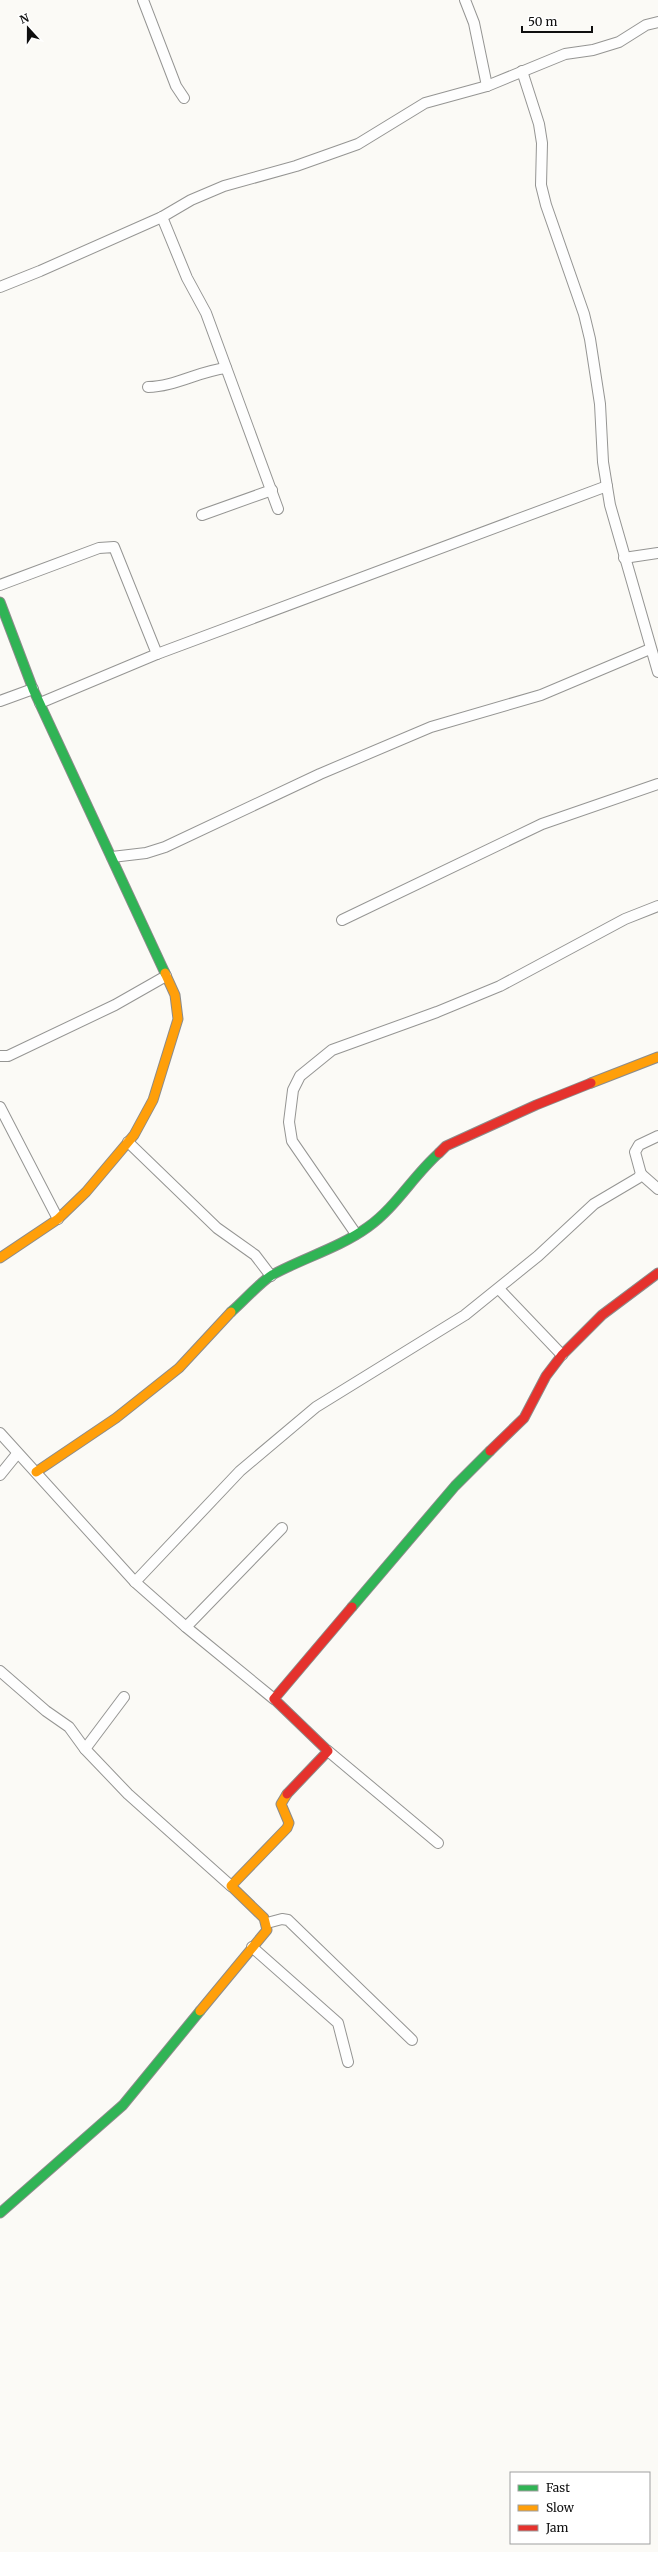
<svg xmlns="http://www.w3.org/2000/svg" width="658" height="2552" viewBox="0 0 658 2552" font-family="Merriweather,serif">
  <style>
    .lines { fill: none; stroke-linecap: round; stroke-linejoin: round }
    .street-casing { stroke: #959593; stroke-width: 12 }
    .fast-casing { stroke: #8c8b8a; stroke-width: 11 }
    .slow-casing { stroke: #8c8b8a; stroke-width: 11 }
    .jam-casing { stroke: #8c8b8a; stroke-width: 11 }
    .street { stroke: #fefefe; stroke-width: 10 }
    .fast { stroke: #30b455; stroke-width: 9 }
    .slow { stroke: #ff9f0a; stroke-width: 9 }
    .jam { stroke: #e5322d; stroke-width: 9 }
  </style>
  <rect width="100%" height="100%" fill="#fbfaf6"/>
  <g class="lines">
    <defs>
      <g id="street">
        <path d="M143,0L176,86L184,98"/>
        <path d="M465,0L474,23L487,86"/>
        <path d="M522,71L539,124L542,143L541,185L546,205L584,314L590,339L600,404L603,462L610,505L658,672"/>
        <path d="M162,217L187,278L206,313L278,509"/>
        <path d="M0,287L40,271L162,217L191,200L224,186L296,166L358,144L425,103L487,86L565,54L593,50L619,42L646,25L658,22"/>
        <path d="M148,387C174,387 199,371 226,368"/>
        <path d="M202,515L272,490"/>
        <path d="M624,558L658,553"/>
        <path d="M0,585L99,548L114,547L157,654L40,703"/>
        <path d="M157,654L607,486"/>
        <path d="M0,701L33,689"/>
        <path d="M112,857L146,853L165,847L320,774L431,727L541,695L650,649"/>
        <path d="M342,920L542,824L658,784"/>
        <path d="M0,1056H8L115,1005L166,976"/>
        <path d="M0,1107L58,1219"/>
        <path d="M128,1142L217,1228L255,1255L271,1276"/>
        <path d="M641,1174L658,1189"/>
        <path d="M356,1234L292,1141L289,1122L293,1090L300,1076L332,1050L437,1012L500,986L625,919L658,906"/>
        <path d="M499,1289L562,1355"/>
        <path d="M0,1433L135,1582L186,1627L274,1699"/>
        <path d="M0,1475L17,1454"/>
        <path d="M135,1582L240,1471L316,1407L465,1315L538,1256L594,1204L638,1178L641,1174L635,1152L639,1145L658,1136"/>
        <path d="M186,1627L282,1528"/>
        <path d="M0,1671L46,1711L69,1727L85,1749L128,1794L231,1886"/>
        <path d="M85,1749L124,1697"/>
        <path d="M328,1751L438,1843"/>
        <path d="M267,1923L282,1919L288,1920L412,2040"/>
        <path d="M252,1947L338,2023L348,2062"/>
      </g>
      <g id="fast">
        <path d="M0,602L33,689L165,973"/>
        <path d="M231,1312C244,1301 258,1284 272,1275C303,1258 339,1248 368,1227C396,1207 413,1176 439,1153"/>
        <path d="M352,1607L455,1486L490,1451"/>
        <path d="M0,2213L123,2105L200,2011"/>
      </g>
      <g id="slow">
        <path d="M591,1083L658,1057"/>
        <path d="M0,1258L58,1219L86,1192L134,1135L153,1100L178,1019L175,995L165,973"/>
        <path d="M36,1472L116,1418L179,1368L231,1312"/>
        <path d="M200,2011L267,1930L264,1918L231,1886L287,1828L289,1823L281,1804L287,1794"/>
      </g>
      <g id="jam">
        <path d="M439,1153L446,1146L536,1105L591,1083"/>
        <path d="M490,1451L524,1418L546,1376L562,1355L602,1315L658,1273"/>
        <path d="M287,1794L328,1751L274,1699L352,1607"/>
      </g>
    </defs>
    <!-- street casing -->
    <use href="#street" class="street-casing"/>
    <!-- fast casing -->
    <use href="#fast" class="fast-casing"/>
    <!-- slow casing -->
    <use href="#slow" class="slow-casing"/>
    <!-- jam casing -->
    <use href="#jam" class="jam-casing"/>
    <!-- street -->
    <use href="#street" class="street"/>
    <!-- fast -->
    <use href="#fast" class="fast"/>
    <!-- slow -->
    <use href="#slow" class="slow"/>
    <!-- jam -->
    <use href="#jam" class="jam"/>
  </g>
  <!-- legend -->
  <rect x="510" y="2472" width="140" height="72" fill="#ffffff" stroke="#9f9f9f"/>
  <rect x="518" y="2485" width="20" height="6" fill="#30b455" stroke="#9f9f9f"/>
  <text x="546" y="2492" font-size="12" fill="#0f0f0f">Fast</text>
  <rect x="518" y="2505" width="20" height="6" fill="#ff9f0a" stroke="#9f9f9f"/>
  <text x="546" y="2512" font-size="12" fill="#0f0f0f">Slow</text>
  <rect x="518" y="2525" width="20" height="6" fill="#e5322d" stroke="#9f9f9f"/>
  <text x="546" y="2532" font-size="12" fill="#0f0f0f">Jam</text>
  <!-- north arrow -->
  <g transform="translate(28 28) rotate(339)" stroke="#ffffff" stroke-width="3" paint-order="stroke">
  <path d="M0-3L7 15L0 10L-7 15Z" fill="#0f0f0f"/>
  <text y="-6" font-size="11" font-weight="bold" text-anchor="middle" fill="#0f0f0f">N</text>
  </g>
  <!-- scale -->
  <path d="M522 26v6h70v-6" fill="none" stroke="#0f0f0f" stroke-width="2"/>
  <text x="528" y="26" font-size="12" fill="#0f0f0f" stroke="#ffffff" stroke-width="3" paint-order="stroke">50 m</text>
</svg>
